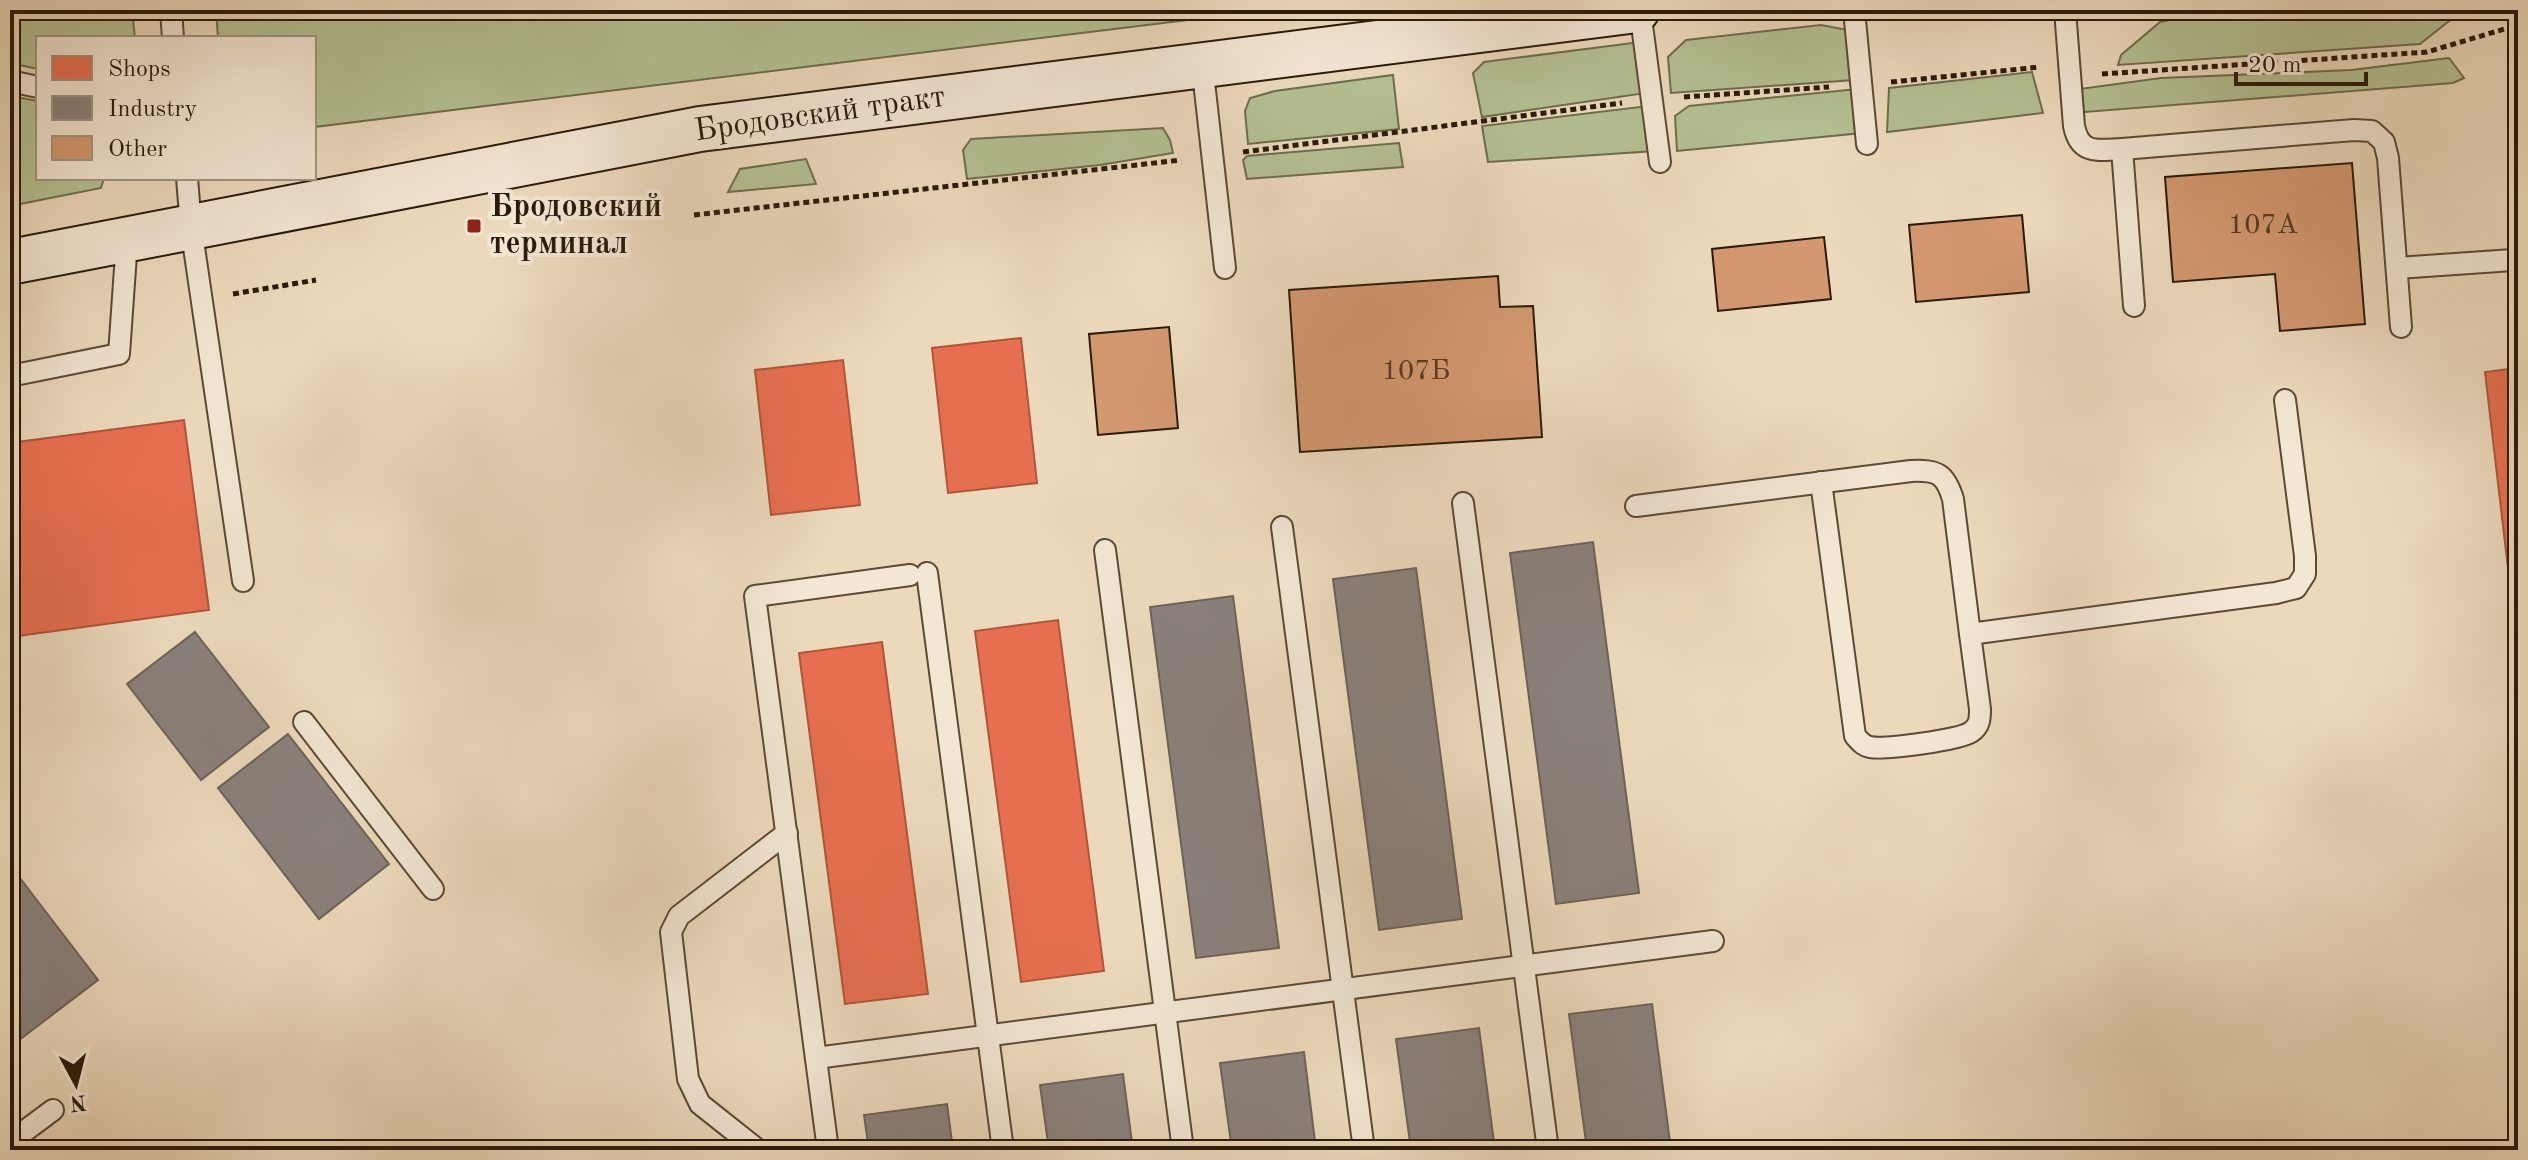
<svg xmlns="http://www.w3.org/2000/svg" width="2528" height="1160" viewBox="0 0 2528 1160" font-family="'Old Standard TT',serif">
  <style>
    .green { fill: #b4c093; stroke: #6e6d4e; stroke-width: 2 }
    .shops { fill: #e76f51; stroke: #ae563c; stroke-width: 2 }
    .industry { fill: #8a817c; stroke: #6d625a; stroke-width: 2 }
    .building { fill: #d49870; stroke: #291a0a; stroke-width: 2 }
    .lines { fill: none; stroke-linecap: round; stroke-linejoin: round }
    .lane-casing { stroke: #5a4a36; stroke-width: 24 }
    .secondary-casing { stroke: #291a0a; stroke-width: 48 }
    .path { stroke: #291a0a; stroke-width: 5; stroke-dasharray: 6 4; stroke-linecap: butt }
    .lane { stroke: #f3e6d3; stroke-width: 20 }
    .secondary { stroke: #f3e6d3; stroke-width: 44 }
    .poi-dot { fill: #8f2418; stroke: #f3e6d3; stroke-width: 3 }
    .labels { text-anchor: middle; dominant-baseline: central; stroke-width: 8; stroke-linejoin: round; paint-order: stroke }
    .number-label { font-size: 28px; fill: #543a24 }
    .street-label { font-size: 32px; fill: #291a0a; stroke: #f3e6d3 }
    .poi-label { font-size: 32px; font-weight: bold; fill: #291a0a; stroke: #f3e6d3; text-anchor: start }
  </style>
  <rect width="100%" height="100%" fill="#ecd9bc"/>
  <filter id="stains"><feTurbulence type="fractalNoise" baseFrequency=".0025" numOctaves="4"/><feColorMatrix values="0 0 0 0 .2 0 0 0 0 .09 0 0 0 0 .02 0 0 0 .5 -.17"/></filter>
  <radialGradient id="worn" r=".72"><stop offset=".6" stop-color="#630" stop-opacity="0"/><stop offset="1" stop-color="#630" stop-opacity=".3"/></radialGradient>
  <!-- green -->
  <g class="green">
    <path d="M10,10H132L135,38H38V69L10,63Z"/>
    <path d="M216,10H1270L314,127V38H218Z"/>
    <path d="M2218,10H2448L2449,21L2420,44L2118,65L2121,55L2160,22Z"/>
    <path d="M1821,25L1848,30L1854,80L1671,93L1668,57L1686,40Z"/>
    <path d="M1640,42L1646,93L1482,117L1473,73L1484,62Z"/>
    <path d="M2449,58L2464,78L2453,83L2072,113V90L2161,78L2351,70Z"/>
    <path d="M2032,72L2043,113L1887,132L1889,88Z"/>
    <path d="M1393,75L1399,129L1248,144L1245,111L1250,98L1275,91Z"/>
    <path d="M1857,89L1862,133L1677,151L1675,116L1689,106Z"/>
    <path d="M10,96L38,101V178H104L101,188L10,206Z"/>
    <path d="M1648,106L1655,151L1488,162L1482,126Z"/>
    <path d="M1163,128L1170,140L1173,153L1100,165L967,179L963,150L971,139Z"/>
    <path d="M1399,143L1403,167L1247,179L1243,160L1247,156Z"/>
    <path d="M806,159L816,184L728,192L740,169Z"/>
  </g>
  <!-- shops -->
  <g class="shops">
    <path d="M1021,338L1037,483L948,493L932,348Z"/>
    <path d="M843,360L860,505L771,515L755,370Z"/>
    <path d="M2518,368V654L2485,372Z"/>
    <path d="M184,420L209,610L10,637V443Z"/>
    <path d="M1058,620L1104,971L1021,982L975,631Z"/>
    <path d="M882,642L928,994L845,1004L799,653Z"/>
  </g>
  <!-- industry -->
  <g class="industry">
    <path d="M1593,542L1639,893L1556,904L1510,553Z"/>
    <path d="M1416,568L1462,919L1379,930L1333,579Z"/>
    <path d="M1233,596L1279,948L1196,958L1150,607Z"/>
    <path d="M195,632L269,727L201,780L127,684Z"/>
    <path d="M288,734L389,864L319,919L218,788Z"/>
    <path d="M10,865L98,980L10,1047Z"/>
    <path d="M1652,1004L1671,1150H1587L1569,1014Z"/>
    <path d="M1479,1028L1495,1150H1411L1396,1039Z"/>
    <path d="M1304,1052L1316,1150H1232L1220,1063Z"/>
    <path d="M1123,1074L1133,1150H1049L1040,1085Z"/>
    <path d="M947,1104L953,1150H869L864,1115Z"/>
  </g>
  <!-- building -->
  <g class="building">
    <path d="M2352,163L2365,324L2280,331L2275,274L2173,282L2165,177Z"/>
    <path d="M2022,215L2029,292L1916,302L1909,225Z"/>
    <path d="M1824,237L1831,299L1718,311L1712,249Z"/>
    <path d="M1498,276L1500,307L1533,306L1542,437L1300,452L1289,290Z"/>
    <path d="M1169,327L1178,428L1098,435L1089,334Z"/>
  </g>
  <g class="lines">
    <defs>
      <g id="lane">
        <path d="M171,10L173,38"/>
        <path d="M1640,10L1660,162"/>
        <path d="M1854,10L1867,144"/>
        <path d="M2065,10L2074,126C2080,155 2097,150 2122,149L2354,130L2372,131L2384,142L2388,158L2401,327"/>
        <path d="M1202,64L1225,268"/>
        <path d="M10,81L38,87"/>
        <path d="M2122,149L2134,306"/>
        <path d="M187,178L191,227L243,581"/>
        <path d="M2397,268L2513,260"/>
        <path d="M10,376L119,354L127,240"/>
        <path d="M1821,482L1855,736C1860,741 1863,746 1870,747C1884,750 1959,740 1971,732C1980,726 1980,718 1980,709L1970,634"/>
        <path d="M1463,503L1548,1150"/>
        <path d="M1636,506L1911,471C1937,470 1945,473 1953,499L1970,634L2276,593L2296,588L2305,574V556L2285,400"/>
        <path d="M1282,527L1364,1150"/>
        <path d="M1105,550L1183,1150"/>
        <path d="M927,573L1003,1150"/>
        <path d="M304,722L433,889"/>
        <path d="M816,1058L1713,941"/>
        <path d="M10,1142L53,1110"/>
        <path d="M758,1150L700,1104L688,1079L671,932L679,916L787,833"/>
        <path d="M828,1150L755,596L910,575"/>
      </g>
      <path id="secondary" d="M10,262L700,129L1637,10"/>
    </defs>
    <!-- lane casing -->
    <use href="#lane" class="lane-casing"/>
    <!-- secondary casing -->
    <use href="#secondary" class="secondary-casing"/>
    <!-- path -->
    <g class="path">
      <path d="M2102,74L2427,52L2518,25"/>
      <path d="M1891,82L2040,67"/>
      <path d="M1684,97L1829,87"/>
      <path d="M1243,152L1622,103"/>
      <path d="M694,215L1181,160"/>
      <path d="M233,294L316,280"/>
    </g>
    <!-- lane -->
    <use href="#lane" class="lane"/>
    <!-- secondary -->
    <use href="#secondary" class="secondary"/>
  </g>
  <!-- markers -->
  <rect class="poi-dot" x="466" y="218" width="16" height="16" rx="4"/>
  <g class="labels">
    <!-- number labels -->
    <g class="number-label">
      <text x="2263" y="226">107А</text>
      <text x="1416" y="372">107Б</text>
    </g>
    <!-- street labels -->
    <g class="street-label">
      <text transform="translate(820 115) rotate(-8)">Бродовский тракт</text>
    </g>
    <!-- poi labels -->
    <g class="poi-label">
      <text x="490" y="208">Бродовский<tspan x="490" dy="37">терминал</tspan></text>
    </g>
  </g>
  <!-- margin -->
  <rect width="2528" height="1160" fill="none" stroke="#ecd9bc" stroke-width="40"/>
  <rect x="12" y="12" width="2504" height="1136" fill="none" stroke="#291a0a" stroke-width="4"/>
  <rect x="20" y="20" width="2488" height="1120" fill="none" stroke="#291a0a" stroke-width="2"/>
  <!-- legend -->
  <rect x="36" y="36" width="280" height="144" fill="#f3e6d3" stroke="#a29483" stroke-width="2"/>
  <rect x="52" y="56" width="40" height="24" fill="#e76f51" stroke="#a29483" stroke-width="2"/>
  <text x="108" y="76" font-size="24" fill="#291a0a">Shops</text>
  <rect x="52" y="96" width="40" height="24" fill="#8a817c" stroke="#a29483" stroke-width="2"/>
  <text x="108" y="116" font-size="24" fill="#291a0a">Industry</text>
  <rect x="52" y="136" width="40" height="24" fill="#d49870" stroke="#a29483" stroke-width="2"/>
  <text x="108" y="156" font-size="24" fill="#291a0a">Other</text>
  <!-- north arrow -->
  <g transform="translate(76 1084) rotate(173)" stroke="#f3e6d3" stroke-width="6" paint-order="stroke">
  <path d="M0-6L14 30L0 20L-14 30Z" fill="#291a0a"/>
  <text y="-12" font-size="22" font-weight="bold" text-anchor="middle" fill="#291a0a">N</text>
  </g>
  <!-- scale -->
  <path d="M2236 72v12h130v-12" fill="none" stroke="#291a0a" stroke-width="4"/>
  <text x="2248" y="72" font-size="24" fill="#291a0a" stroke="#f3e6d3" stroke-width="6" paint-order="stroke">20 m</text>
  <rect width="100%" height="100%" filter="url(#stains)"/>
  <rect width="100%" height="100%" fill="url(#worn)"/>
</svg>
